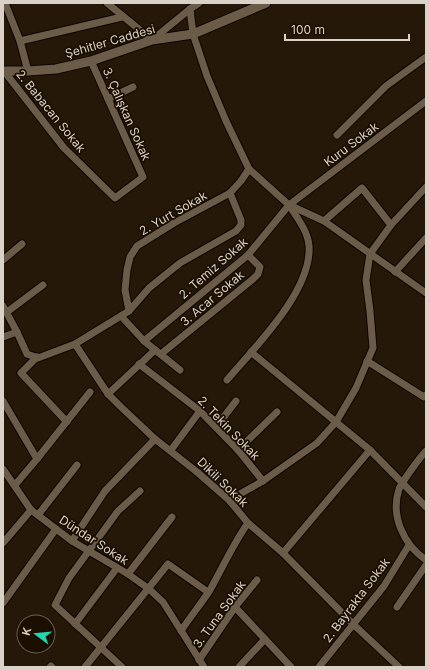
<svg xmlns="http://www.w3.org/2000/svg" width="429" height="670" viewBox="0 0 429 670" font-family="Inter,sans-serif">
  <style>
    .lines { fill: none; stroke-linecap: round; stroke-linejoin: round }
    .street-casing { stroke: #0d0400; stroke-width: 9 }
    .secondary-casing { stroke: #0d0400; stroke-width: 11 }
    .street { stroke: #6b5c4a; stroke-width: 7 }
    .secondary { stroke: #6b5c4a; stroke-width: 9 }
    .labels { text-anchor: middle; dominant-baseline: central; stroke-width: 3.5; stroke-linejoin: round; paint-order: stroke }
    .street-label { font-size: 12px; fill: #dad1c7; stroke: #1b0f02 }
  </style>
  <rect width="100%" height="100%" fill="#251808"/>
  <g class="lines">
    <defs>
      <g id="street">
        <path d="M5,3L20,41L28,71"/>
        <path d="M107,3L152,40L190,9L199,3"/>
        <path d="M190,9L193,34L207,76L226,121L249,169L289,205L324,221L426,293"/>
        <path d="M20,41L122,17"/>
        <path d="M4,71L64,148L115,198L143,177L91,61"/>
        <path d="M108,99L133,87"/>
        <path d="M337,135L386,86L426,57"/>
        <path d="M391,225L426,187"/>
        <path d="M3,260L22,244"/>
        <path d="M395,272L426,238"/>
        <path d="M3,306L17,332L27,354L38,358L75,344L108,394L121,407L155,439L197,472L229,500L248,523L283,553L354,625L399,667"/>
        <path d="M129,311L125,290L127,270L130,257L137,246L174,223L230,193L241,181L249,169"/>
        <path d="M7,312L43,285"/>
        <path d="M121,316L144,341L180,370"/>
        <path d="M3,337L17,332"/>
        <path d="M144,341L248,255L289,205L426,101"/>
        <path d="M75,344L129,311L149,288L180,263L236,231L241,225V220L230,193"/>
        <path d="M251,352L370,450L426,507"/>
        <path d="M161,354L253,279L258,274L260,267L248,255"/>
        <path d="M37,357L21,373L67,422"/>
        <path d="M367,361L424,397L426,395"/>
        <path d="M139,364L200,411L238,450L263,481"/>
        <path d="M227,380C255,347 312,291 309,246C308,231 297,218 289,205"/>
        <path d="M108,394L155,350"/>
        <path d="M3,401L37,459"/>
        <path d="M216,427L236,401"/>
        <path d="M171,450L200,411"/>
        <path d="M238,450L277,412"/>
        <path d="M426,451C420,457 402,482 399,489C390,516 404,545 426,560"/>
        <path d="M3,469L31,510L72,541L128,574L149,589L163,602L204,667"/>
        <path d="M15,485L37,459L90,392"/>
        <path d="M229,500L263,481L317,443L336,422L356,388L373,348L370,311L366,280L370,254L391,225L362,188L324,221"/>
        <path d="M38,515L77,465"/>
        <path d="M72,541L105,491L155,439"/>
        <path d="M3,543L31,510"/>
        <path d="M283,553L370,450"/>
        <path d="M128,574L172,517"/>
        <path d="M3,603L56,529"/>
        <path d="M235,607L291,667"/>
        <path d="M397,607L426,565"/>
        <path d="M75,624L117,568"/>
        <path d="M181,631C190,617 201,604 210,590C223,567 233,544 248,523"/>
        <path d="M199,660L235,607L257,580"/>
        <path d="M50,667L51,666L52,667"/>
        <path d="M85,667L168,564L208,592"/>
        <path d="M122,667L55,605L69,578L118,511L140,491"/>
        <path d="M239,667L265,639"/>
        <path d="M319,667L384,586L409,545"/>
      </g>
      <path id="secondary" d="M3,71H28L56,69L91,61L152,40L193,34L266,3"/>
    </defs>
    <!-- street casing -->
    <use href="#street" class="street-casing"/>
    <!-- secondary casing -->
    <use href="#secondary" class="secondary-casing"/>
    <!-- street -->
    <use href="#street" class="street"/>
    <!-- secondary -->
    <use href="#secondary" class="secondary"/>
  </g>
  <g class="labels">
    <!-- street labels -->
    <g class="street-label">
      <text transform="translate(110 41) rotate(-16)">Şehitler Caddesi</text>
      <text transform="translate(51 111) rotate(51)">2. Babacan Sokak</text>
      <text transform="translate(127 114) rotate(66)">3. Çalışkan Sokak</text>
      <text transform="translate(351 144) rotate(-37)">Kuru Sokak</text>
      <text transform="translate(173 213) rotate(-30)">2. Yurt Sokak</text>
      <text transform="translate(213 268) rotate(-41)">2. Temiz Sokak</text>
      <text transform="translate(212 298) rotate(-40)">3. Acar Sokak</text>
      <text transform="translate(229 428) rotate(46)">2. Tekin Sokak</text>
      <text transform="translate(223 482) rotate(44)">Dikili Sokak</text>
      <text transform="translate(94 540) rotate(33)">Dündar Sokak</text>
      <text transform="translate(356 600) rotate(-53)">2. Bayrakta Sokak</text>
      <text transform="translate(219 614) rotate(-54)">3. Tuna Sokak</text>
    </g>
  </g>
  <!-- border -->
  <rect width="429" height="670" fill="none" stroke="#dad1c7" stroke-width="8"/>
  <!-- north arrow -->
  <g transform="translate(36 634) rotate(286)"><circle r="19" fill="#1b0f02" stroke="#675d51"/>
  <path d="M0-3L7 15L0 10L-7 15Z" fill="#22d5af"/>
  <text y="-6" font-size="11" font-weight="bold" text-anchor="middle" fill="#dad1c7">K</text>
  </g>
  <!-- scale -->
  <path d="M285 34v6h124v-6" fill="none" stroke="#dad1c7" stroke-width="2"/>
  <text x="291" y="34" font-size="12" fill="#dad1c7" stroke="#1b0f02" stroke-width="3" paint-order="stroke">100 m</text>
</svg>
